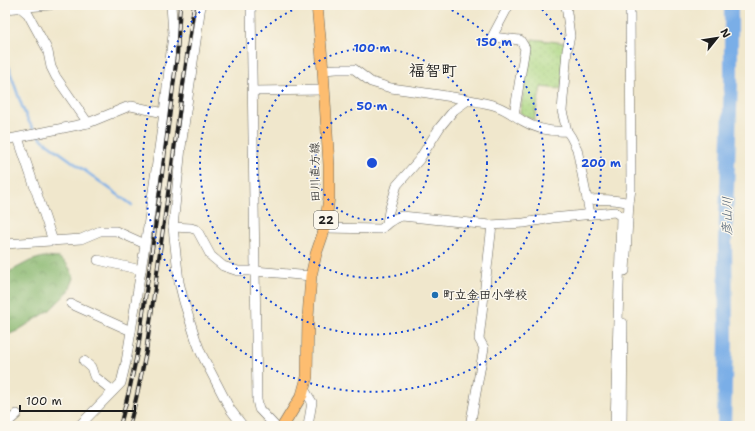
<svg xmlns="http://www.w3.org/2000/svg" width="755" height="431" viewBox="0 0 755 431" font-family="'Shantell Sans','Klee One',sans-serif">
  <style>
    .forest { fill: url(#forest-crowns); stroke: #526a46 }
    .park { fill: url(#park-dots); stroke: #647a4f }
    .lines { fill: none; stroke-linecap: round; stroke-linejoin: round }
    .stream { stroke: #7aaee7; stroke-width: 2.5 }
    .river { stroke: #7aaee7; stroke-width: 14 }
    .minor-casing { stroke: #66635a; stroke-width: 10 }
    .major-casing { stroke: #66635a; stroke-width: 12 }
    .minor { stroke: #fff; stroke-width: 9 }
    .major { stroke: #fdbd6f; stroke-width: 11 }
    .rail-casing { stroke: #1c1c1c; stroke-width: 4 }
    .rail { stroke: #fbf7ec; stroke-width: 2.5; stroke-dasharray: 8; stroke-linecap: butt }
    .ring { fill: none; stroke: #1d4ed8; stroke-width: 2; stroke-dasharray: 2 4 }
    .poi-dot { fill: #1f6fb2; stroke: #fbf7ec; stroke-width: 1.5 }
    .labels { text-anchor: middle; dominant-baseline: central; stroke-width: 3; stroke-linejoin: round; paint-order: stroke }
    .shield { fill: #fbf7ec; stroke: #5f5e5a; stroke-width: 1 }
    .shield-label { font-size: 11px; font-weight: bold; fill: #1c1c1c }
    .street-label { font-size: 12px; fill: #1c1c1c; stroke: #fbf7ec }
    .poi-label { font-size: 12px; font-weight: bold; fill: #1c1c1c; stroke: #fbf7ec; text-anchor: start }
    .water-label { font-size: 13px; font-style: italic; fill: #42566d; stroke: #fbf7ec }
    .district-label { font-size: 16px; font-weight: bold; fill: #1c1c1c; stroke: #fbf7ec }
    .centre { fill: #1d4ed8; stroke: #fbf7ec; stroke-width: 2 }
    .ring-label { font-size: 12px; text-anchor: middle; font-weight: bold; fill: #1d4ed8; stroke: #fbf7ec; stroke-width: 3; stroke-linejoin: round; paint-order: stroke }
  </style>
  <defs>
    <pattern id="forest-crowns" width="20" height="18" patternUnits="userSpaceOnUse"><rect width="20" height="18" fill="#89b870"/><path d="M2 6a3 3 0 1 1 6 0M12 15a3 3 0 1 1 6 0" fill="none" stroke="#6f955b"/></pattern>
    <pattern id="park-dots" width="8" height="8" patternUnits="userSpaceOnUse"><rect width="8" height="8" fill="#acd782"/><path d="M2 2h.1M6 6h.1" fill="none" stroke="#93b870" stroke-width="1.8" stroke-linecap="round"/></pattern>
  </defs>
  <rect width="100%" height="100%" fill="#fbf7ec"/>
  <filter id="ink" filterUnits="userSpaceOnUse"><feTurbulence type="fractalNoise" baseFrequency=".025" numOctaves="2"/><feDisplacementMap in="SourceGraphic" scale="8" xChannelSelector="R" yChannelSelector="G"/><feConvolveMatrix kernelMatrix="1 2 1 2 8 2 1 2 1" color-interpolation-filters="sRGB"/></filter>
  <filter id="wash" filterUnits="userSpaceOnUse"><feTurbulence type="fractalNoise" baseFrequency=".012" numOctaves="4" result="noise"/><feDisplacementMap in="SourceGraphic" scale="16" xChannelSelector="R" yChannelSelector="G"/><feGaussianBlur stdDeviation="0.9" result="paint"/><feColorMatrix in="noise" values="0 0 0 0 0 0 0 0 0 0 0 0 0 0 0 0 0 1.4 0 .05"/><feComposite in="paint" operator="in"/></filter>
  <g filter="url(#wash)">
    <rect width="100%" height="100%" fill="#f0e7cc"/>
    <!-- forest -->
    <path class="forest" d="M43,257L59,258L66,263L70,269L74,278L69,291L50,310L17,331L5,336V274L30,261Z"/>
    <!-- park -->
    <path class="park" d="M532,39L566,43L561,89L541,87L534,120L520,113Z"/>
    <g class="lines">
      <!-- stream -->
      <g class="stream">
        <path d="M5,59L10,69V72C17,90 23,116 35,131"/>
        <path d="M38,135L44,141L128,202L132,205"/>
      </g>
      <!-- river -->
      <path class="river" d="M724,426L726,340L725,243L731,83V5"/>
    </g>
  </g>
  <g filter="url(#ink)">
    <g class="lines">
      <defs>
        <g id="minor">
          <path d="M20,5L21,8L28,14L46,47L48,52L51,67L56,77L88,123"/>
          <path d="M201,5L181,147L173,227L179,282L184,302L196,340L201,353L230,409L243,426"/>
          <path d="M251,5L257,400L259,409L275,426"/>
          <path d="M509,5L492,37L520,40L525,48L514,115"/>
          <path d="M566,5L570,36L567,50L562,111L567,131L571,137L577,149L590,214"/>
          <path d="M5,9L50,5"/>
          <path d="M323,70L337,69H354L371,82L391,88C425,93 460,97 493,105C504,108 513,115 523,121C536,129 551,132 567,131"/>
          <path d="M253,91L324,90"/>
          <path d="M18,138L53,241"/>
          <path d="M5,140L88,123L127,107L131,106L164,113"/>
          <path d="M587,200C601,199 615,199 629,203"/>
          <path d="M387,223L389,211L397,185L419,160L440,127L454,110L468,100"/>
          <path d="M173,227L191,228L197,230L211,256L223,266L238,271H255L311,276"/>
          <path d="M325,228L380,229C384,228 385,225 388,223C392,220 397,217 402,216L490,225L524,223L552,218L615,212L621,216L615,426"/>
          <path d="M5,244L81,239L100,231H116L145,244"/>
          <path d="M98,260L141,270"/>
          <path d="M625,271L629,203L631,189L630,5"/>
          <path d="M71,304L131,331"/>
          <path d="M84,361L91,367L94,376L113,391"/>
          <path d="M304,389L312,402L308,426"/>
          <path d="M5,425L17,414"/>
          <path d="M78,426L81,424L121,383L126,362L148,227L164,113L173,34L171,5"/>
          <path d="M470,426L484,348L479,339L492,225"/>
          <path d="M622,426L623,323"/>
        </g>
        <path id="major" d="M283,426L302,395L307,377L308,317L311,276L316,254L325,228L329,197V165L323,70L317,5"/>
      </defs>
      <!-- minor casing -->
      <use href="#minor" class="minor-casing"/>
      <!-- major casing -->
      <use href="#major" class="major-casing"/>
      <!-- minor -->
      <use href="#minor" class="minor"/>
      <!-- major -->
      <use href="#major" class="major"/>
      <defs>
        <g id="rail">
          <path d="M120,426L130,387L138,349L157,214L177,56L180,5"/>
          <path d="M129,426C136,402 141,377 146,352L194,5"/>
        </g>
      </defs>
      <!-- rail casing -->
      <use href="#rail" class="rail-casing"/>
      <!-- rail -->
      <use href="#rail" class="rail"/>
    </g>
  </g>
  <!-- distance rings -->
  <g class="ring">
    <circle cx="372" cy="163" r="57"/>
    <circle cx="372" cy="163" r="115"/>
    <path d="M441 5A172 172 0 1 1 303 5"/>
    <path d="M538 5A229 229 0 1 1 206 5"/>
  </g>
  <!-- markers -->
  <circle class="poi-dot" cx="435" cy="295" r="4"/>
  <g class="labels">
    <!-- shield labels -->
    <rect class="shield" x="314" y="211" width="24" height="18" rx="3"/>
    <g class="shield-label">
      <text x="326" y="220">22</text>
    </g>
    <!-- street labels -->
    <g class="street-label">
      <text transform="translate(315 172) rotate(-91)">田川直方線</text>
    </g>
    <!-- poi labels -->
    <g class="poi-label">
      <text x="443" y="295">町立金田小学校</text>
    </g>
    <!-- water labels -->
    <g class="water-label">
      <text transform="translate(727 216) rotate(-89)">彦山川</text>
    </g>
    <!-- district labels -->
    <g class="district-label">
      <text x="433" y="70">福智町</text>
    </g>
  </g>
  <circle cx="372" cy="163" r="6" class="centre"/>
  <g class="ring-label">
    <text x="494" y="46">150 m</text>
    <text x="372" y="52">100 m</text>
    <text x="372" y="110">50 m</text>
    <text x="601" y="167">200 m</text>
  </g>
  <!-- margin -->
  <rect width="755" height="431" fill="none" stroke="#fbf7ec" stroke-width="20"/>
  <!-- north arrow -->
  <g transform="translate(717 38) rotate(60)" stroke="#fbf7ec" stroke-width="3" paint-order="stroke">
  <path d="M0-3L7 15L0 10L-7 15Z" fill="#1c1c1c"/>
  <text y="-6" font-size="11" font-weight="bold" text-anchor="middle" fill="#1c1c1c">N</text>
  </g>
  <!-- scale -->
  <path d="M20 405v6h115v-6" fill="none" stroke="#1c1c1c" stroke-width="2"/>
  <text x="26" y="405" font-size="12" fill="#1c1c1c" stroke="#fbf7ec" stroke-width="3" paint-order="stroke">100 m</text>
</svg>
